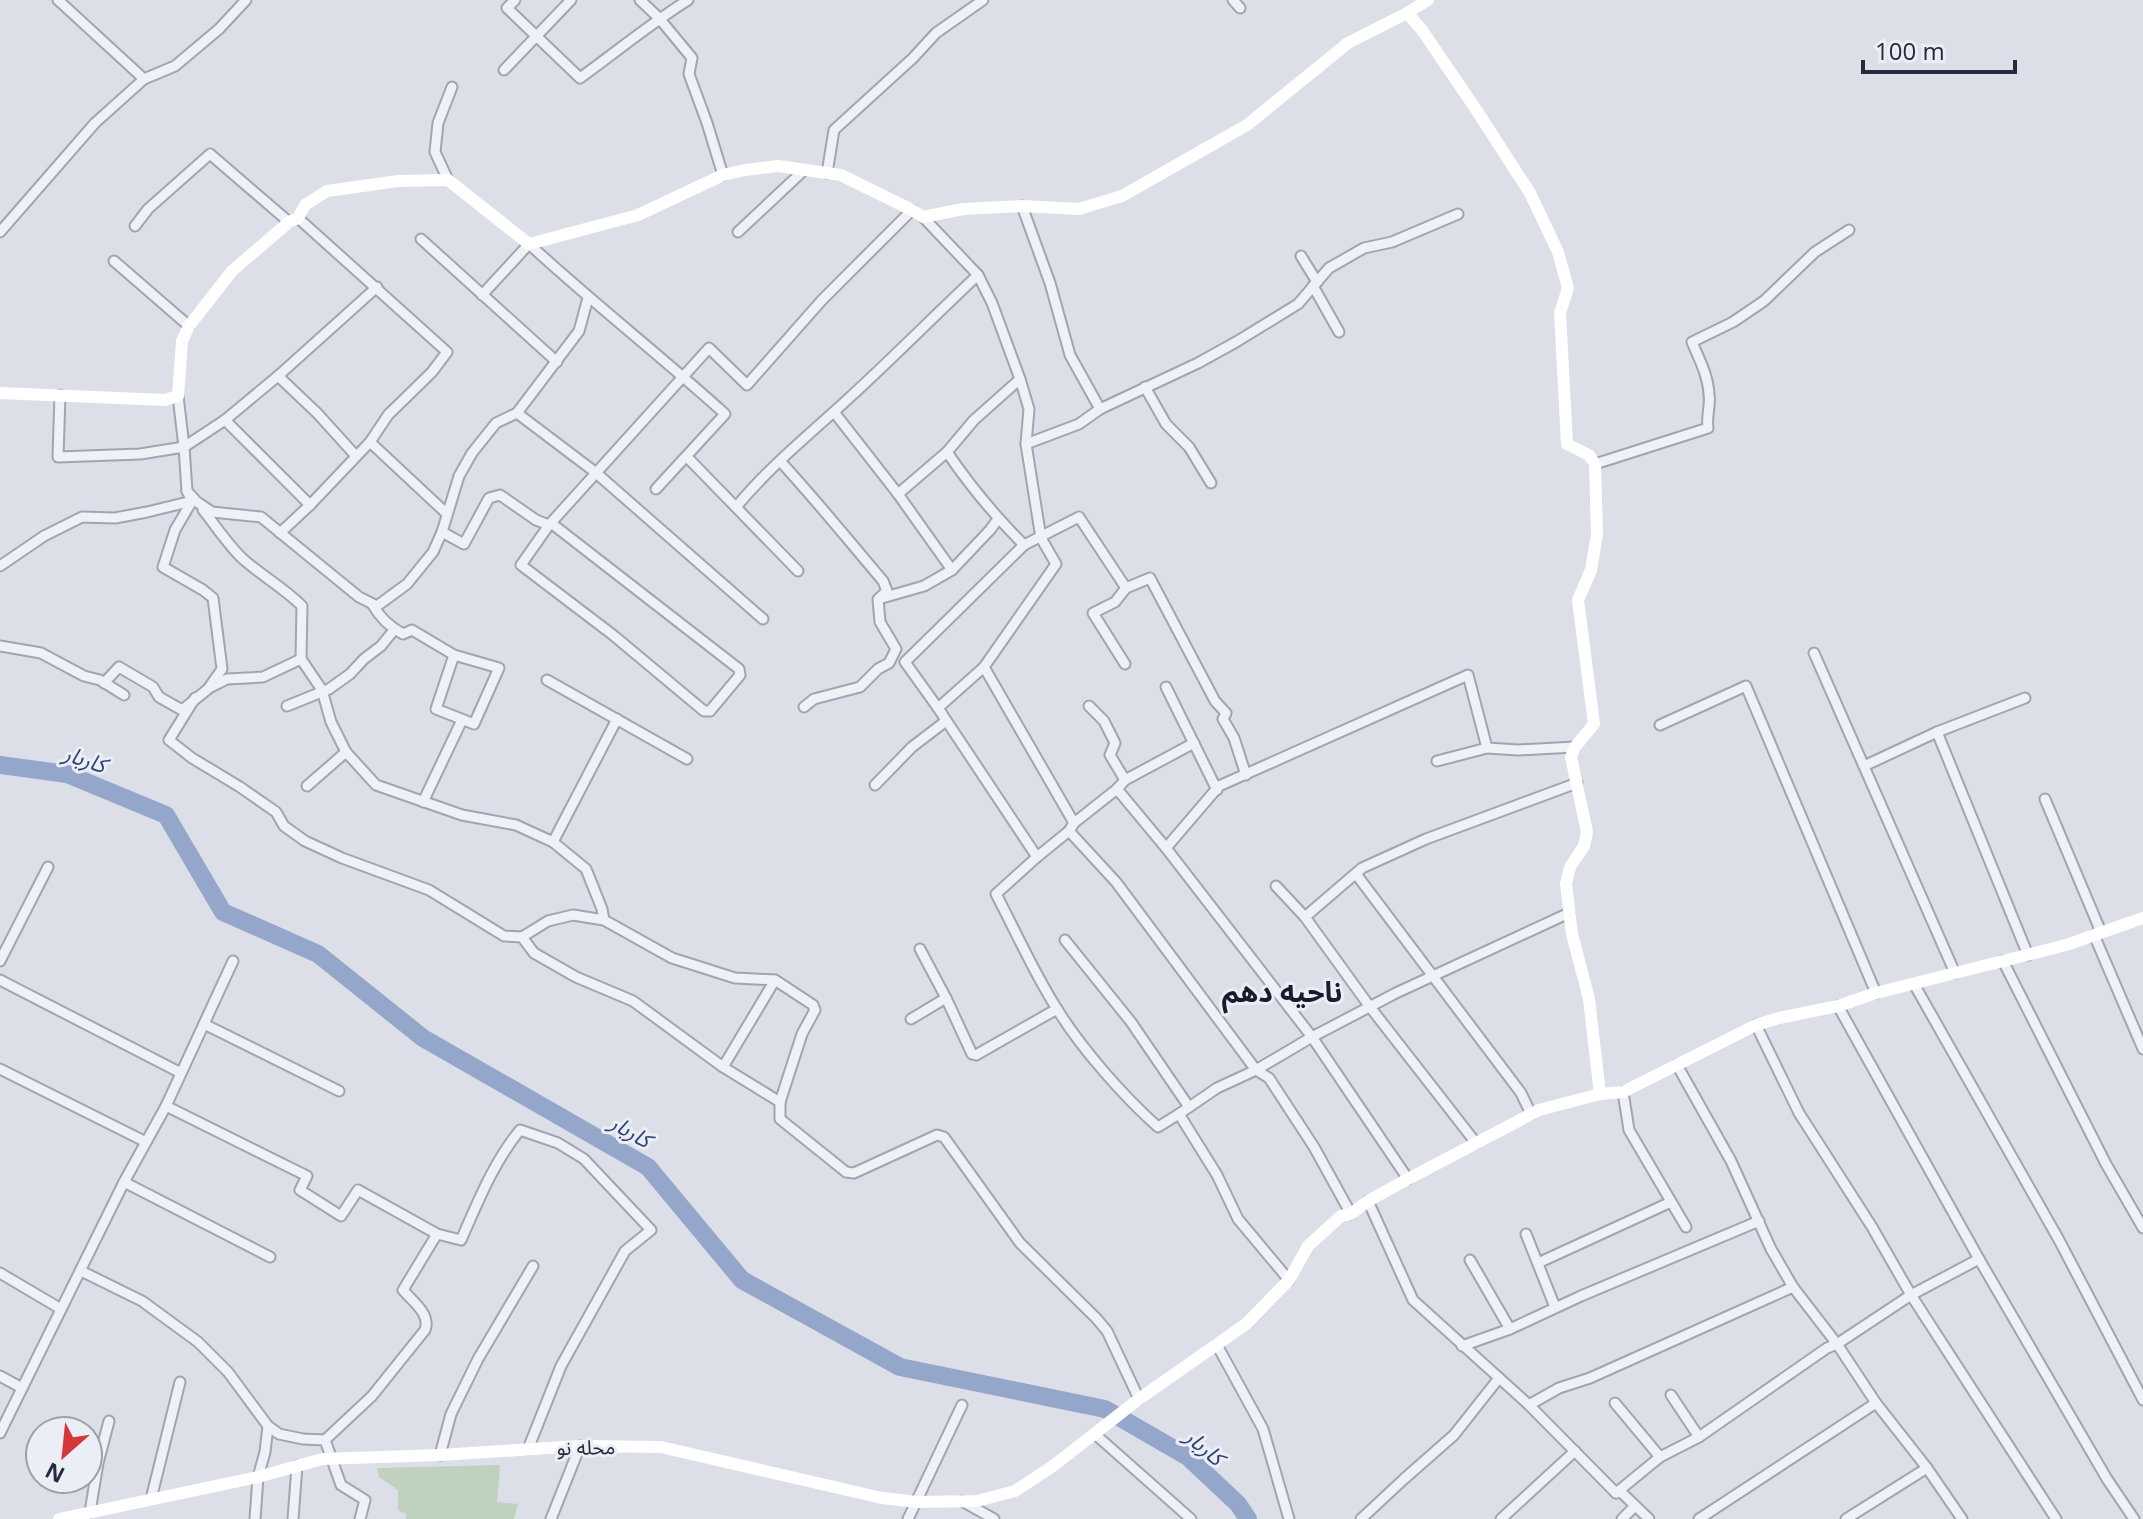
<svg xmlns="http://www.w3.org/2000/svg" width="2143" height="1519" viewBox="0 0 2143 1519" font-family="'Open Sans','Noto Sans Arabic',sans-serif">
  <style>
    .green { fill: #bfd2bd }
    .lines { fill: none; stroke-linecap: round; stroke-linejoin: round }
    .river { stroke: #94a7ca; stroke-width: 18 }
    .street-casing { stroke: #a1a5b2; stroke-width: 13 }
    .street { stroke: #eff1f6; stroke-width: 9 }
    .secondary { stroke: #fff; stroke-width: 12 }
    .labels { text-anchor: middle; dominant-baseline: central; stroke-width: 6; stroke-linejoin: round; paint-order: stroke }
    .street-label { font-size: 20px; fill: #252b3f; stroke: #eceef5 }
    .water-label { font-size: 22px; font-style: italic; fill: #2d4375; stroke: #eceef5 }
    .district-label { font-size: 28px; font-weight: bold; fill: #181c2f; stroke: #eceef5 }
  </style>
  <rect width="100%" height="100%" fill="#dcdfe8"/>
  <!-- green -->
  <path class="green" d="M500,1465L497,1502L518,1504L514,1519H406V1514L398,1510V1490L379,1477L377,1468Z"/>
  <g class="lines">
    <!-- river -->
    <path class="river" d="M0,765L67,774L166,815L223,912L318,954L423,1038L648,1167L742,1280L900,1367L1105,1409L1188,1457L1238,1504L1248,1519"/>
    <defs>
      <g id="street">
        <path d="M58,0L144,79"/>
        <path d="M515,0L507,8L580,78C616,52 650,24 688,0"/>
        <path d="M640,0L659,18L692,58L689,74L707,123L723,175"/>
        <path d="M1233,0L1240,8"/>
        <path d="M504,70L571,0"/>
        <path d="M827,173L834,130L913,58L936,33L983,0"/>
        <path d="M448,180L435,152L438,123L452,87"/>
        <path d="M1022,206L1050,283L1070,355L1100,409L1079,424L1026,444"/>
        <path d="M923,217L978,275L992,303L1020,379L1029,409L1026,444L1041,538L1056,564L984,667L938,708L1037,857L1069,831L1074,823L1117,789L1166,848L1312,1037L1408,1179"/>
        <path d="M135,226L148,209L210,154L289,222"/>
        <path d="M0,232L95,123L144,79L175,66L219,29L246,0"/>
        <path d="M738,232L803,171"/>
        <path d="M421,239L557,362"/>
        <path d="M1301,256L1317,282"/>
        <path d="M114,261L189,326"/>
        <path d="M1313,286L1339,332"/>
        <path d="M482,295L529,244C593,303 661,356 725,414L656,489"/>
        <path d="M278,376L317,413L356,456"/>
        <path d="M1145,387L1166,424L1189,447L1211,483"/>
        <path d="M60,395L58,457L140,454L184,447L225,420L278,376L377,287"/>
        <path d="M1100,409L1198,363L1236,342L1298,304L1329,268L1364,248L1392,242L1458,214"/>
        <path d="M834,412L898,494L952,570"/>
        <path d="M517,413L579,331L588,298"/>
        <path d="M225,420L310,505"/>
        <path d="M370,442L446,513"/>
        <path d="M947,452C970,486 995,516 1024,545"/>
        <path d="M687,457L798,571"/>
        <path d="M780,461C816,500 849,541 883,581L887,591L878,599L880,622L896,649L889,663L878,669L860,687L814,699L804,707"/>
        <path d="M1595,464L1708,428C1706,416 1711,405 1709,394C1708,375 1699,359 1692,342L1733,322L1764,301L1815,252L1849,230"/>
        <path d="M187,491L197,502L212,512L261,517L359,597L377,606L407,584L433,552L442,532L459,476L472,453L496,423L517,413L595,472L763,619"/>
        <path d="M898,494L947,452L974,420L1020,379"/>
        <path d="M737,506C770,466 810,434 848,399C892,359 934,316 978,275"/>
        <path d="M203,510C216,526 228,545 243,559C262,576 284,588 302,606L301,659L322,690L331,722L346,752L376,785L462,815L516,825L553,842L586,869L602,909L604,920"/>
        <path d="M551,523L739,669L740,675L710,711H704L613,635L521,565L549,525L709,348L747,385L822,300L912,210"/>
        <path d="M442,532L464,544L489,498L500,495L536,520L549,525"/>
        <path d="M280,533L310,505L370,442L388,415L432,372L447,352L298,218"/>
        <path d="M0,566L44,536L82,517L115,518L147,512L192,501"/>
        <path d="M882,598L924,586L952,570L990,530L998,519"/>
        <path d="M373,605C380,618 390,627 403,634L412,630L454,655L499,668L474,724L436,709L454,655"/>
        <path d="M0,646L41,653L84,676L100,680L124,695"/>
        <path d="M1814,653L1955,973"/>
        <path d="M1125,664L1093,613L1115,602L1126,588"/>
        <path d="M984,667L1074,823"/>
        <path d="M547,680L687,759"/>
        <path d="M104,683L119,667L153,687L159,697L182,710L208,689L222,669L213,598L203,590L163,567L175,530L192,501L187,491L184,447L178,396"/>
        <path d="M211,687L227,679L263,677L301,659"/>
        <path d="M1166,687L1217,790"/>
        <path d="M195,698L169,740L192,758L240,787L276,812L284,826L305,841L342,858L429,890L504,936L522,937L534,953L576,977L633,1001L723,1067L780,1102V1119L846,1172L854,1173L937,1135L944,1137L1020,1243L1096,1318L1107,1331L1139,1399"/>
        <path d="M287,706L329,689L350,674L364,659L381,646L394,630"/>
        <path d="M1089,706L1104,721L1115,743L1110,755L1125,780L1117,789"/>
        <path d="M938,708L905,662L1024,545L1079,517L1126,588L1150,578L1215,701L1226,713L1223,719L1234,738L1246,775"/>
        <path d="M1660,725L1746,686L1876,993"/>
        <path d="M1937,732L2028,955"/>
        <path d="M1437,761L1487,748"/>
        <path d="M1864,766L1937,732L2025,698"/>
        <path d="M1125,780L1194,743"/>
        <path d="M875,785L912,747L946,721"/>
        <path d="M307,786L346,752"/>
        <path d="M2045,799L2101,932"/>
        <path d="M423,802L462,720"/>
        <path d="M1069,831L1116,882L1256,1070L1269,1078L1314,1147L1351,1214"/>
        <path d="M553,842L617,719"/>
        <path d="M1166,848L1219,786L1468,675L1487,748L1518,750L1575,747"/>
        <path d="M1037,857L996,894C1016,932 1034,973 1057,1009C1081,1048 1124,1097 1158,1127L1179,1114L1217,1175L1238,1219L1289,1280"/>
        <path d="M1356,874L1521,1093L1531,1114"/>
        <path d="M1276,886L1305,917L1370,1007L1476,1143"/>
        <path d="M1305,917L1362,868L1426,839L1577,783"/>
        <path d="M2094,935L2143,1049"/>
        <path d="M522,937L548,921L573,915L604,920L672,958L735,978L775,980L813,1005L815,1010L802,1034L780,1102"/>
        <path d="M1065,940L1131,1022L1189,1107"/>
        <path d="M920,949L946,998L972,1054L976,1055L1057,1009"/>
        <path d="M0,961L48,867"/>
        <path d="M2003,961L2106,1164L2143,1228"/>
        <path d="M0,980L181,1073"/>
        <path d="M1914,984L2059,1240L2143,1400"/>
        <path d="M1838,1006L1979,1259L2107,1479L2134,1519"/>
        <path d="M911,1019L946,998"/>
        <path d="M204,1024L339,1091"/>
        <path d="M1756,1025L1799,1113L1872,1227L1911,1295L2056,1519"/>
        <path d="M1677,1065L1731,1161L1771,1249L1793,1287L1837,1344L1876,1403L1927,1468L1962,1519"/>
        <path d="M723,1067L775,980"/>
        <path d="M0,1069L146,1142"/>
        <path d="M1623,1092L1629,1130L1686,1227"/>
        <path d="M166,1106L307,1176L300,1190L341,1216L358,1190L437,1234L461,1240C478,1202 493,1163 520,1130L558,1143L584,1159L651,1230L625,1251L561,1366L528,1449"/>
        <path d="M1179,1114L1217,1088L1256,1070L1312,1037L1396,993L1569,913"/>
        <path d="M124,1182L270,1257"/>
        <path d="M1368,1201L1413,1300L1529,1405L1616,1493L1621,1492L1649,1519"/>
        <path d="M1526,1234L1555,1307"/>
        <path d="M1470,1260L1510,1329"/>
        <path d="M1538,1263L1671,1202"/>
        <path d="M81,1271L142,1301L198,1342L228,1372L268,1426L279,1434L303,1439L325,1440L341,1485L365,1500L360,1519"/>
        <path d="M0,1273L61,1309"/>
        <path d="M1217,1345L1263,1429L1289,1519"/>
        <path d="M1462,1346L1510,1329L1581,1296L1759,1221"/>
        <path d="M0,1376L22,1388"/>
        <path d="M1671,1395L1699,1437"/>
        <path d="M1615,1403L1660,1457"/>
        <path d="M1529,1405L1559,1388L1590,1378L1793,1287"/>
        <path d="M0,1433L124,1182L166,1106L233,961"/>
        <path d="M1096,1435L1191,1519"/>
        <path d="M325,1440L372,1396L425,1330C431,1314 413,1302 403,1290L437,1234"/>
        <path d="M440,1455L451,1414L478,1359L533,1266"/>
        <path d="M1616,1493L1660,1457L1699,1437L1827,1348L1837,1344L1911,1295L1979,1259"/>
        <path d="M151,1499L180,1382"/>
        <path d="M962,1501L994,1519"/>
        <path d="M90,1512L98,1463L109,1421"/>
        <path d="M255,1519L258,1477L265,1452L268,1426"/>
        <path d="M293,1519L297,1466"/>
        <path d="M551,1519L580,1446"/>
        <path d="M908,1519L962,1405"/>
        <path d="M1361,1519L1404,1479L1454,1435L1499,1378"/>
        <path d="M1501,1519L1575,1451"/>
        <path d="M1622,1519L1635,1506"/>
        <path d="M1699,1519L1876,1403"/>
        <path d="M1846,1519L1927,1468"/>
      </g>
    </defs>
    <!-- street casing -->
    <use href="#street" class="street-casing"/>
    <!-- street -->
    <use href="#street" class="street"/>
    <!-- secondary -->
    <g class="secondary">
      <path d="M1407,13L1422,30L1477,111L1530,193L1558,252L1568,288L1560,313L1567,444L1589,455L1595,464L1597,534L1591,570L1578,600L1594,724L1575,747L1571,757L1587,832L1584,846L1570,867L1566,884L1572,934L1589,999L1600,1094"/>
      <path d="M0,393L165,400L178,396L182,341L189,326L232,271L289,222L298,218L305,205L327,191L398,181L448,180L529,244L638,215L723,175L745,170L778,166L841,175L912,210L923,217L963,209L1022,206L1079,209L1122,196L1247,125L1348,43L1407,13L1428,0"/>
      <path d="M59,1519L258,1477L322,1459L440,1455L580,1446L661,1447L882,1498L917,1502L977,1501L1015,1491L1053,1466L1139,1399L1246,1324L1289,1280L1308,1246L1341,1216L1351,1214L1368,1201L1408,1179L1539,1110L1600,1094L1623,1092L1756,1025L1779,1018L1838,1006L1876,993L2066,945L2143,918"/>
    </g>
  </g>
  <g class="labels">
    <!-- street labels -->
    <g class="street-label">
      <text transform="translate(586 1447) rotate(-1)">محله نو</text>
    </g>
    <!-- water labels -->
    <g class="water-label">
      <text transform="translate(85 758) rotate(18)">کاربار</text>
      <text transform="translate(631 1130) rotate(30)">کاربار</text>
      <text transform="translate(1205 1446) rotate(40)">کاربار</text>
    </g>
    <!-- district labels -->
    <g class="district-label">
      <text x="1282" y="991">ناحیه دهم</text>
    </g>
  </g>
  <!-- north arrow -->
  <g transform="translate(64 1455) rotate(207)"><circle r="38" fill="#eceef5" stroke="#9ca0ac" stroke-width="2"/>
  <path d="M0-6L14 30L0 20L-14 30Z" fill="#d63738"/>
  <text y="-12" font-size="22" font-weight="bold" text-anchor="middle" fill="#252b3f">N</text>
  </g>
  <!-- scale -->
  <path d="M1863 60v12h152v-12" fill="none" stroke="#252b3f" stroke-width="4"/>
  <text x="1875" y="60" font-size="24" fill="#252b3f" stroke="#eceef5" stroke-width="6" paint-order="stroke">100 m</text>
</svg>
